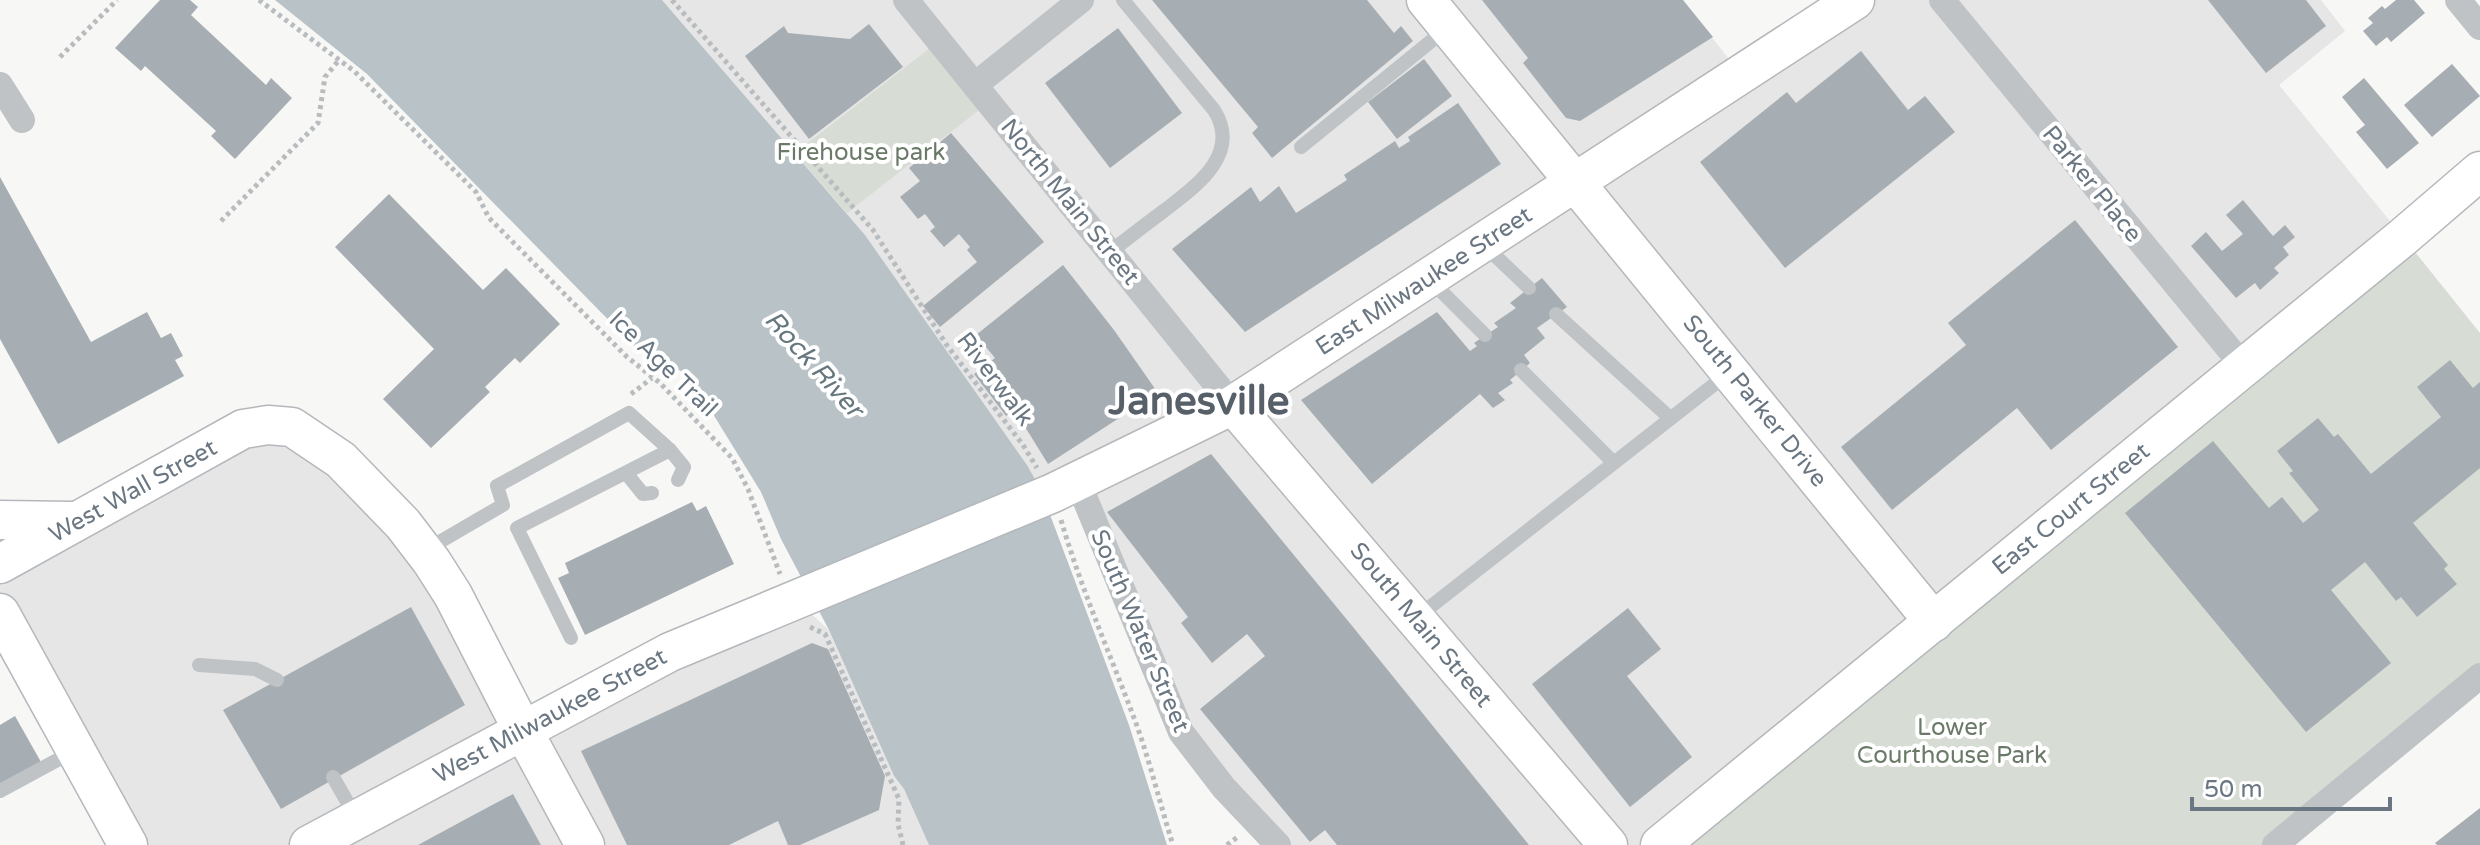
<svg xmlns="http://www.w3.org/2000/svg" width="2480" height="845" viewBox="0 0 2480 845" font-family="'Varela Round',sans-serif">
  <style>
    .built { fill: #e5e6e5 }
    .green { fill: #d7dcd4 }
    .water { fill: #b9c2c6 }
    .building { fill: #a7aeb3 }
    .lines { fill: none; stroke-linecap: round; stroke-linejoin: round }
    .secondary-casing { stroke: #b4b8bc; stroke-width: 41 }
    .path { stroke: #b9bcbe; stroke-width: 5; stroke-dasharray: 4 4; stroke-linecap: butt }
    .lane { stroke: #bfc3c6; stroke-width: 14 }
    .street { stroke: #bfc3c6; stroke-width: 26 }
    .secondary { stroke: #fff; stroke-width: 38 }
    .labels { text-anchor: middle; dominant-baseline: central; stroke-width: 8; stroke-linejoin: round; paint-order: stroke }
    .park-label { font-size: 24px; fill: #6b7a68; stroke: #fff }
    .street-label { font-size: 24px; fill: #6a7782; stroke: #fff }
    .water-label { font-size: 26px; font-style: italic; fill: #66777e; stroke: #fff }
    .town-label { font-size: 40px; font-weight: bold; fill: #576068; stroke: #fff }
  </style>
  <rect width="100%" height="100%" fill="#f7f7f5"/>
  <!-- built -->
  <g class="built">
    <path d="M662,0H1682L1741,74L1855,0H2321L2345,31L2279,85L2403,237L1660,845H1278L1191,746L1078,482L1040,488L1027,465L865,235Z"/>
    <path d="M243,429L341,460L522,729L796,600L829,630L894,776L904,789L929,845H128L0,613V564Z"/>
  </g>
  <!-- green -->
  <g class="green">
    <path d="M939,41L989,102L847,213L795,153Z"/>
    <path d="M2403,237L2480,333V676L2275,845H1660Z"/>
  </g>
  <!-- water -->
  <path class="water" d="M275,0H662L865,235L1027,465L1040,488L1129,725L1167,845H929L904,789L894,776L829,630L781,539L761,492L689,375L638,350L367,74Z"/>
  <!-- building -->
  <g class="building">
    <path d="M160,0H190L198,7L191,15L266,85L271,78L292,98L235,159L211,136L216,131L145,66L141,71L115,48Z"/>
    <path d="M1152,0H1367L1394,33L1401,26L1413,41L1272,158L1252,133L1258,127Z"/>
    <path d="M1482,0H1683L1713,37L1580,121L1566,118L1523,63L1528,58Z"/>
    <path d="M2208,0H2306L2326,26L2266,73Z"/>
    <path d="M2396,0H2414L2425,13L2391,42L2387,37L2376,46L2363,31L2373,23L2368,18L2382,6L2385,9Z"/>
    <path d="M869,24L903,67L809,139L745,56L784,26L788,33L850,39Z"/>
    <path d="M1118,28L1182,113L1110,168L1045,83Z"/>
    <path d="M1861,51L1908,110L1925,96L1955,132L1785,268L1700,162L1787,92L1796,103Z"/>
    <path d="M1424,59L1452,96L1397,139L1368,102Z"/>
    <path d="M2452,64L2480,96L2432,137L2404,105Z"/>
    <path d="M2364,78L2419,143L2387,169L2356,132L2365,125L2342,97Z"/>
    <path d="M1458,103L1501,164L1245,332L1172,249L1251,187L1260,202L1279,186L1296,213L1347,180L1344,175L1395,141L1399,148L1410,141L1408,137Z"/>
    <path d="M951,133L1044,242L940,327L923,306L977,262L967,250L970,247L959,234L944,247L930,231L935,227L925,214L918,219L900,197L920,181L909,168Z"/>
    <path d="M0,177L91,342L147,312L161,338L171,333L183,356L175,360L184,376L58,444L0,339Z"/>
    <path d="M389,194L483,290L506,268L560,324L520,363L515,358L485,387L490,392L431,448L383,399L434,349L335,247Z"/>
    <path d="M2243,200L2273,236L2285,225L2295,237L2283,247L2289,255L2274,268L2279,273L2260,290L2255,283L2236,298L2191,246L2206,232L2222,251L2243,234L2226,215Z"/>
    <path d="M2075,220L2178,347L2051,450L2017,408L1892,510L1841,447L1966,345L1948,323Z"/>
    <path d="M1063,265L1114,330L1158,393L1048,464L1014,409L1006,416L974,374L995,358L976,335Z"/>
    <path d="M1542,278L1567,307L1537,328L1545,338L1524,355L1530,363L1510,380L1513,383L1498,393L1505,400L1493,408L1480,394L1372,484L1301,400L1437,312L1470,351L1477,346L1474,343L1498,327L1494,323L1516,308L1510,303Z"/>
    <path d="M2450,360L2473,388L2480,382V468L2413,523L2448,565L2444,569L2457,584L2417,617L2401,597L2396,601L2365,562L2331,590L2391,663L2306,732L2125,513L2213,441L2269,508L2282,497L2303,523L2319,510L2289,473L2293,471L2277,451L2318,418L2334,437L2338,434L2371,474L2441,417L2417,387Z"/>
    <path d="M1211,454L1353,627L1529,845H1337L1325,830L1310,842L1200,709L1265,656L1247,634L1212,663L1181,623L1188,617L1107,512Z"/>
    <path d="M692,502L697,511L706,506L734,564L585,635L558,578L569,573L565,563Z"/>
    <path d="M411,607L465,705L281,809L223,710Z"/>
    <path d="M1628,608L1661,649L1627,676L1692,757L1630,807L1532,684Z"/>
    <path d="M812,643L828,649L885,776L879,810L800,845H788L778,821L729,845H627L581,751Z"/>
    <path d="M15,716L41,762L0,785V725Z"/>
    <path d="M513,794L541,845H418L466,819Z"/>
    <path d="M2480,808V845H2437L2435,843Z"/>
  </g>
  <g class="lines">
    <defs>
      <g id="secondary">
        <path d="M1426,0L1934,622"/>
        <path d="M1233,405L1608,845"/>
        <path d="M0,520L73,521"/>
        <path d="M0,564L243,429L268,425L292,427L341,460L403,524L432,562L453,595L522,729L585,845"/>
        <path d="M0,613L128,845"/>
        <path d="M309,845L670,652L1053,493L1233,405L1855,0"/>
        <path d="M1660,845L2403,237L2480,171"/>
      </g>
    </defs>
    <!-- secondary casing -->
    <use href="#secondary" class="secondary-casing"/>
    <!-- path -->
    <g class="path">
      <path d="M259,0L354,71L476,192L489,218L627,357L660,383L732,458L748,489L780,574"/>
      <path d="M672,0L873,230L946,344L1023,445L1037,468"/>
      <path d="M60,57L117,0"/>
      <path d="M221,221L318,123L325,77L339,60"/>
      <path d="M631,394L652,378"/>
      <path d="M1061,520C1080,585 1107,647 1131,710C1148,753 1159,801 1173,845"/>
      <path d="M810,627L825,634L899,799L898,824L903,845"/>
      <path d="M1227,845L1239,836"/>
    </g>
    <!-- lane -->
    <g class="lane">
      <path d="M1301,147L1446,29"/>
      <path d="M1483,244L1529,288"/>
      <path d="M1110,252C1128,238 1146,224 1165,210C1196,186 1242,154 1214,110L1123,0"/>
      <path d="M1429,279L1485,335"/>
      <path d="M1556,314L1670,418"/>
      <path d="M1521,370L1613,462"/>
      <path d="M670,450L684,467L678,480"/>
      <path d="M626,473L643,494L652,493"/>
      <path d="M424,551L503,505L497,486L629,413L670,450L517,528L571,638"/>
      <path d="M1416,618L1730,372"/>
      <path d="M199,665L255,669L277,680"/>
      <path d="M333,777L357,819"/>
      <path d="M0,791L74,751"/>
    </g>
    <!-- street -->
    <g class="street">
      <path d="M906,0L1233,405"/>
      <path d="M1942,0L2244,367"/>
      <path d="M2458,0L2480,27"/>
      <path d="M0,85L22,120"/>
      <path d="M975,85L1081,0"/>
      <path d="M1078,482L1181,732L1224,788L1278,845"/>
      <path d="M2275,845L2480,676"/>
    </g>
    <!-- secondary -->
    <use href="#secondary" class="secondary"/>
  </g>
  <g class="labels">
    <!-- park labels -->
    <g class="park-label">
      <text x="861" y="152">Firehouse park</text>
      <text x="1952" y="727">Lower<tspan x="1952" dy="28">Courthouse Park</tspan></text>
    </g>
    <!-- street labels -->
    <g class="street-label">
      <text transform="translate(2092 184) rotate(51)">Parker Place</text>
      <text transform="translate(1070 202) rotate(51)">North Main Street</text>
      <text transform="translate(1424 281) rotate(-33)">East Milwaukee Street</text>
      <text transform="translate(663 364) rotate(44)">Ice Age Trail</text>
      <text transform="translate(995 379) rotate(53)">Riverwalk</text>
      <text transform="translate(1755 401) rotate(51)">South Parker Drive</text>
      <text transform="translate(133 491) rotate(-29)">West Wall Street</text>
      <text transform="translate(2071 509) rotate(-39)">East Court Street</text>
      <text transform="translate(1421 625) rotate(50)">South Main Street</text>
      <text transform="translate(1140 631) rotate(67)">South Water Street</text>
      <text transform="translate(550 716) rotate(-28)">West Milwaukee Street</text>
    </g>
    <!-- water labels -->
    <g class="water-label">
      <text transform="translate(814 364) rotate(48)">Rock River</text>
    </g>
    <!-- town labels -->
    <g class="town-label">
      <text x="1199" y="401">Janesville</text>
    </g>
  </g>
  <!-- scale -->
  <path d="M2192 797v12h198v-12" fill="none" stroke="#6a7782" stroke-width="4"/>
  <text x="2204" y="797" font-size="24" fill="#6a7782" stroke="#ffffff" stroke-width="6" paint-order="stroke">50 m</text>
</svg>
